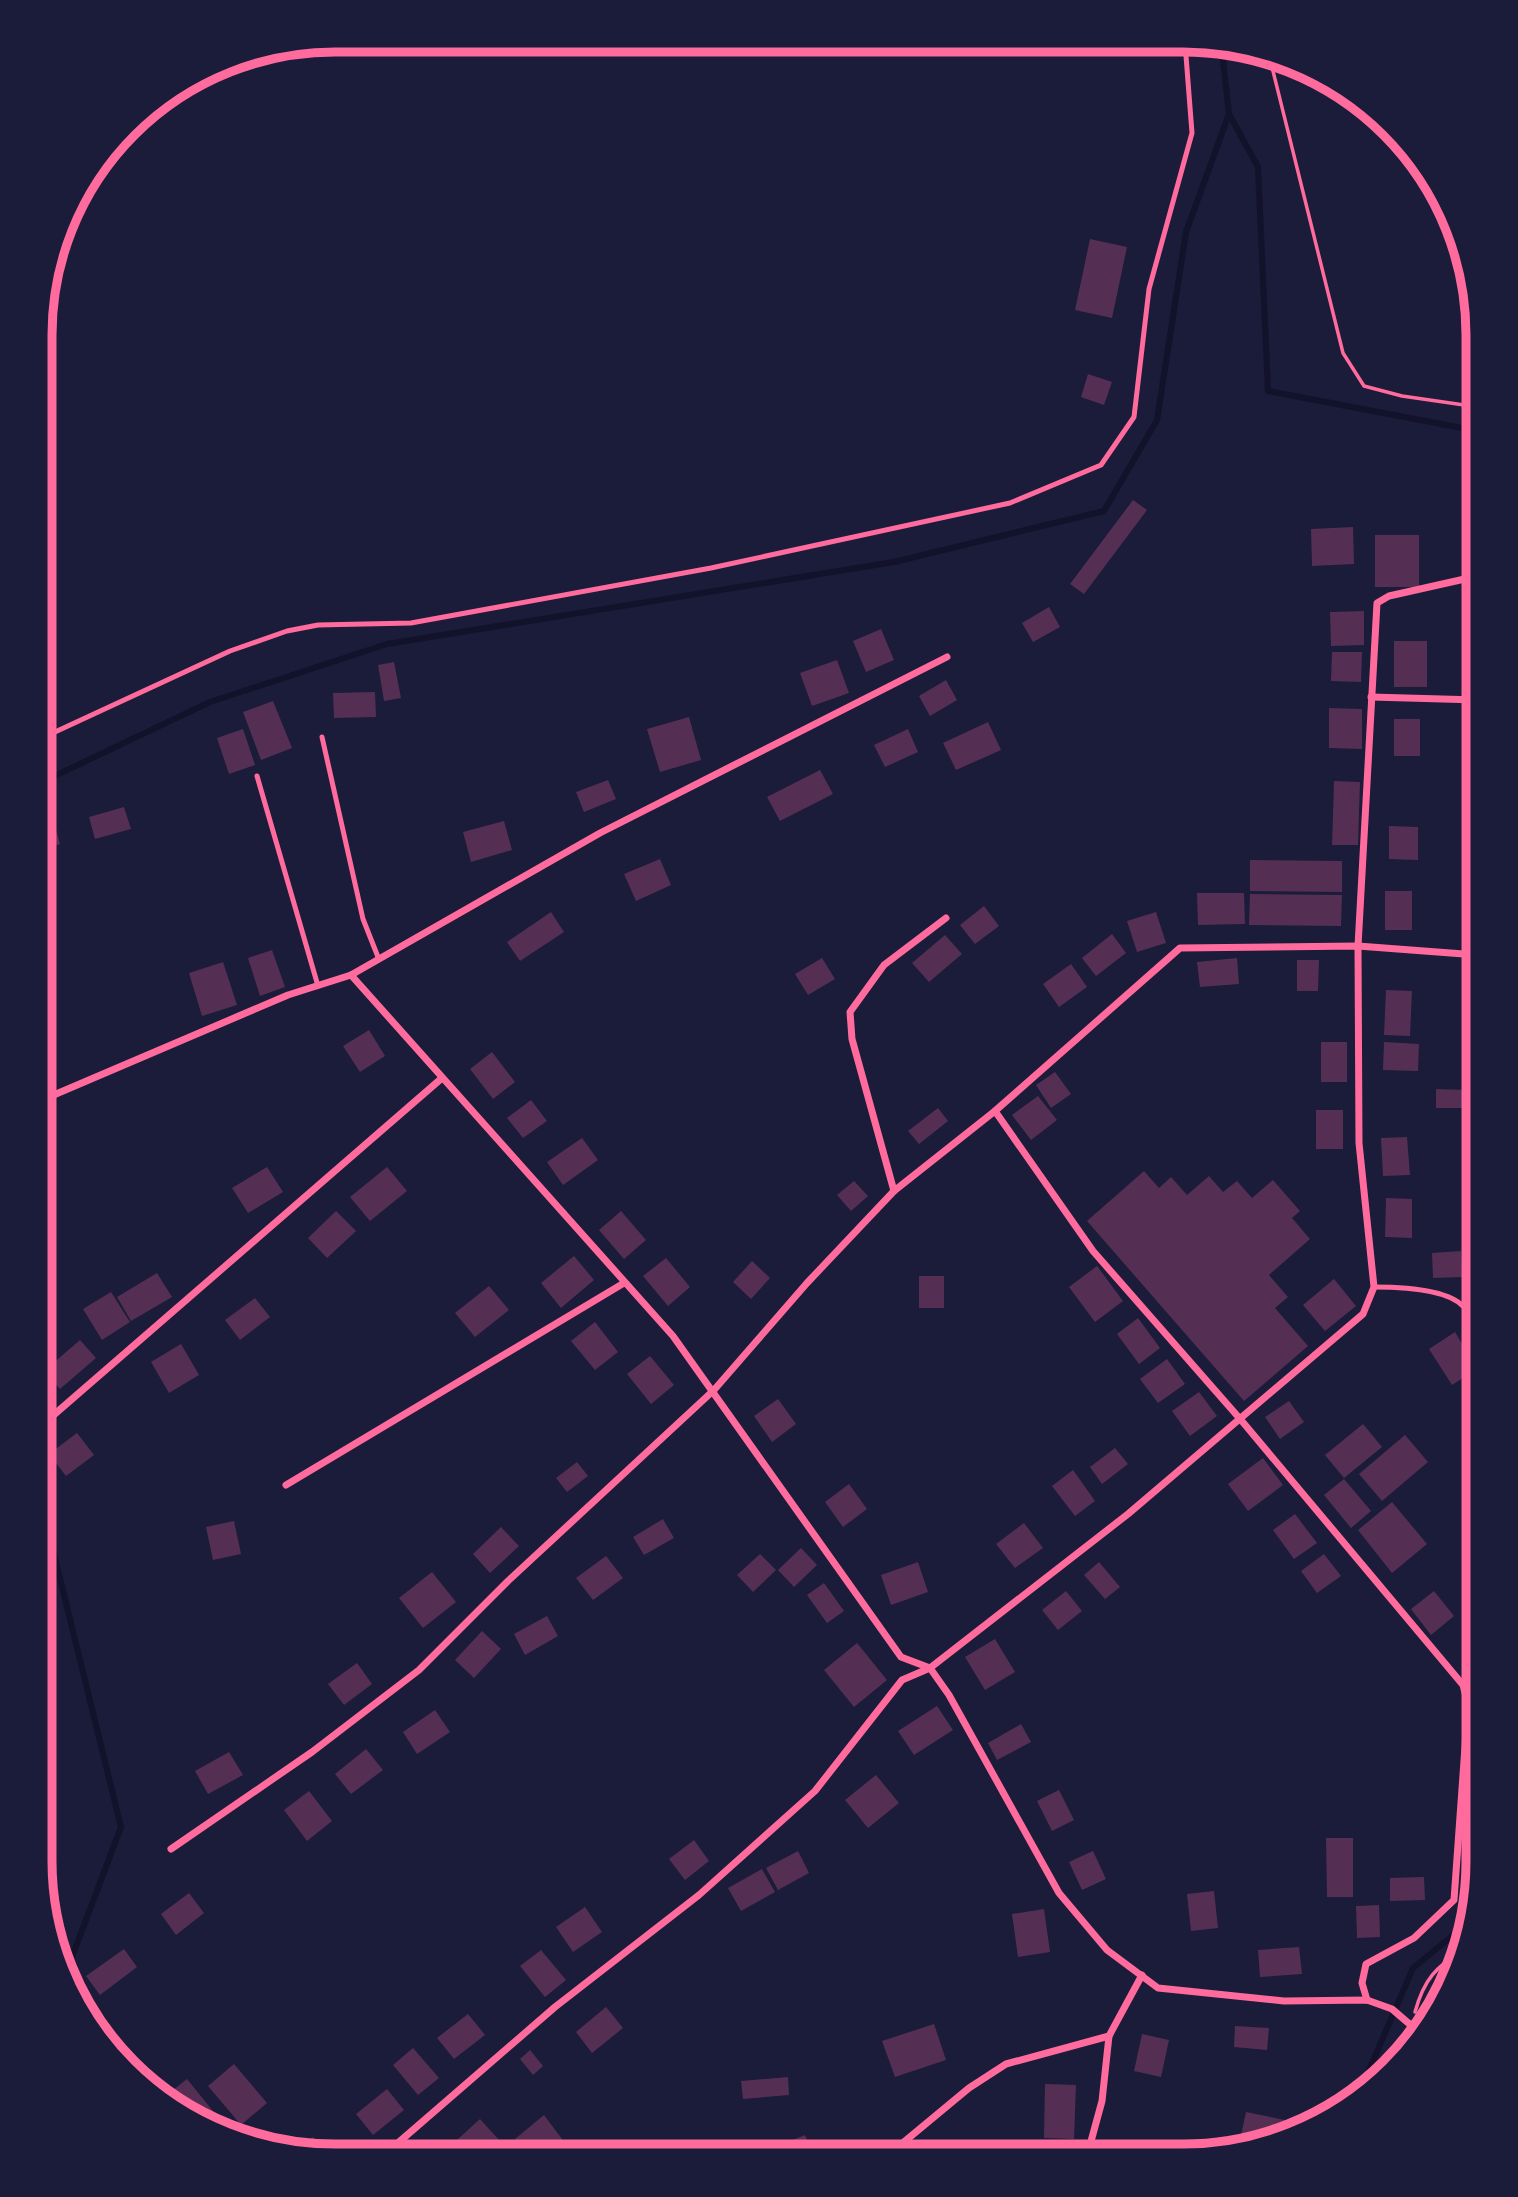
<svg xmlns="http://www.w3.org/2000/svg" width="1518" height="2197" viewBox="0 0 1518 2197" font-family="Montserrat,sans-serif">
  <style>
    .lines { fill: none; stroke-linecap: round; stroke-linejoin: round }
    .stream { stroke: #12122b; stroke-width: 6 }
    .building { fill: #542f53 }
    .path { stroke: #ff6b9d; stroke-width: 3.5 }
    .service { stroke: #ff6b9d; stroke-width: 5 }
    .minor { stroke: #ff6b9d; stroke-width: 7 }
    .rim { fill: none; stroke: #ff6b9d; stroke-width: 9 }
  </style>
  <rect width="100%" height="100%" fill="#1b1b3a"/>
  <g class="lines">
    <!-- stream -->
    <g class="stream">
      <path d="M1221,43L1229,114L1258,167L1268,391L1478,431"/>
      <path d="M42,782L210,702L387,644L894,562L1104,511L1157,420L1186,232L1229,114"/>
      <path d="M53,1550L121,1827L66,1973"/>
      <path d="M1358,2096L1413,1968L1469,1922"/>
    </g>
  </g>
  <!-- building -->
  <g class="building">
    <path d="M1090,239L1127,247L1112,318L1075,310Z"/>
    <path d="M1088,374L1112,382L1104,405L1081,397Z"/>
    <path d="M1133,500L1147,510L1084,594L1070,584Z"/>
    <path d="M1353,527L1354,564L1312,566L1311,529Z"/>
    <rect x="1375" y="535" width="44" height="52"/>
    <path d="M1049,607L1060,627L1033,642L1022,623Z"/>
    <path d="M1364,611V645L1331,646L1330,612Z"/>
    <path d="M881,629L894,660L866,672L853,641Z"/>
    <rect x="1394" y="641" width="33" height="46"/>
    <path d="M1332,652H1362L1361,682L1331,681Z"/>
    <path d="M837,660L849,693L812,706L800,673Z"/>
    <path d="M394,662L401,698L384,701L378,665Z"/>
    <path d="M946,680L957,700L930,716L919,696Z"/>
    <path d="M375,692L376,717L334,718L333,693Z"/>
    <path d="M273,701L292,748L261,760L243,712Z"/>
    <path d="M1329,708L1362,709V749L1329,748Z"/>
    <path d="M689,717L701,760L660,772L647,729Z"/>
    <rect x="1394" y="719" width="26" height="37"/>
    <path d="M988,722L1001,750L956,770L943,743Z"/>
    <path d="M243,729L255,765L229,774L217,738Z"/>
    <path d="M908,729L918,752L885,767L874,745Z"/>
    <path d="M820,770L833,794L780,821L767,797Z"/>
    <path d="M608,780L616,799L584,812L576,792Z"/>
    <path d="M1334,781L1360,782L1358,845H1332Z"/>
    <path d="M124,807L131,829L95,839L89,817Z"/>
    <path d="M504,821L512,850L471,862L463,832Z"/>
    <path d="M55,826L60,844L42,849V830Z"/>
    <path d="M1389,826L1418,827V860L1389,859Z"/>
    <path d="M660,859L671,885L636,901L624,874Z"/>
    <path d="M1250,860L1342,861V892L1250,891Z"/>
    <rect x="1385" y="891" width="27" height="39"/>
    <path d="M1197,893H1244L1245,924L1198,925Z"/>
    <path d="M1250,894L1342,895L1341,926L1249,925Z"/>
    <path d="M984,906L999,926L975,944L960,925Z"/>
    <path d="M551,912L564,932L520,961L507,942Z"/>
    <path d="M1156,912L1166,943L1137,952L1127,921Z"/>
    <path d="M1112,934L1126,953L1096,976L1082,958Z"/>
    <path d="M945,935L962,954L929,982L912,963Z"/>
    <path d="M272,950L285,987L260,996L248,958Z"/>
    <path d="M822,958L835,979L808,995L795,974Z"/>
    <path d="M1237,958L1239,984L1200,987L1197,962Z"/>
    <path d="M1297,960H1319L1318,991H1297Z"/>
    <path d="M1466,961L1477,962V998L1463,997Z"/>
    <path d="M223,962L237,1005L202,1016L189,973Z"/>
    <path d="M1071,964L1087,987L1059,1007L1043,984Z"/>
    <path d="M1386,990L1412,991L1410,1036L1384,1035Z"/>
    <path d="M1465,1002L1477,1003V1039L1463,1038Z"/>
    <path d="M369,1030L385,1056L360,1072L343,1046Z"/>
    <rect x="1321" y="1042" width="26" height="40"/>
    <path d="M1384,1042L1419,1044L1418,1071L1383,1070Z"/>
    <path d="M492,1052L515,1082L493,1099L470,1069Z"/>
    <path d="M1055,1072L1071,1094L1051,1108L1036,1085Z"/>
    <path d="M1436,1089L1469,1090L1468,1108H1436Z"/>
    <path d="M1038,1096L1057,1120L1031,1140L1012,1115Z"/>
    <path d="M531,1100L547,1121L523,1138L507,1118Z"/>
    <path d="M938,1108L948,1121L919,1144L908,1131Z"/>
    <rect x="1316" y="1110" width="27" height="39"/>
    <path d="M1407,1137L1410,1175L1383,1176L1381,1138Z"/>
    <path d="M582,1138L598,1160L563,1185L547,1162Z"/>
    <path d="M267,1167L283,1192L248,1213L232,1188Z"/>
    <path d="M387,1167L407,1191L370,1221L350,1197Z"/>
    <path d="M1144,1171L1159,1188L1171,1177L1187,1195L1209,1176L1223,1192L1237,1181L1252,1198L1273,1180L1300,1211L1292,1218L1310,1239L1269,1275L1288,1297L1275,1308L1308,1346L1244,1401L1087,1221Z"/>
    <path d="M854,1181L868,1196L851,1211L837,1195Z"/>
    <path d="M1386,1198L1412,1199V1238L1385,1237Z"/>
    <path d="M336,1211L356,1231L327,1258L308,1238Z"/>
    <path d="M621,1211L646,1240L624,1259L599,1230Z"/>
    <path d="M1461,1251L1462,1277L1433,1278L1432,1253Z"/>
    <path d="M574,1256L594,1280L561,1308L541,1283Z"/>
    <path d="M666,1258L690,1287L668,1306L643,1276Z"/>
    <path d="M752,1261L770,1278L751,1299L733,1282Z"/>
    <path d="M1097,1266L1123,1301L1095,1322L1069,1287Z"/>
    <path d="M157,1273L172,1297L131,1321L117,1297Z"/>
    <rect x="919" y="1276" width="25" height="32"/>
    <path d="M1334,1279L1356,1306L1325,1331L1303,1305Z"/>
    <path d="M489,1286L509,1310L475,1337L455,1313Z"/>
    <path d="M111,1292L130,1322L102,1340L83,1309Z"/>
    <path d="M255,1298L270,1317L240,1340L225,1320Z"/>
    <path d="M1138,1318L1160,1348L1139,1364L1117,1334Z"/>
    <path d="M595,1322L618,1352L595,1370L571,1341Z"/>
    <path d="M1455,1332L1477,1369L1452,1385L1429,1349Z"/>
    <path d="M80,1340L96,1358L60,1389L44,1371Z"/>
    <path d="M181,1344L199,1375L169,1393L151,1362Z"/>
    <path d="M650,1356L674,1385L651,1404L627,1374Z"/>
    <path d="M1167,1359L1185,1384L1158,1403L1140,1379Z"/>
    <path d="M1199,1392L1217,1416L1190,1436L1172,1411Z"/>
    <path d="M778,1399L796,1424L772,1442L754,1416Z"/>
    <path d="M1289,1401L1304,1422L1280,1439L1265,1417Z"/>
    <path d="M1363,1424L1382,1447L1344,1478L1325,1455Z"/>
    <path d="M77,1433L94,1455L66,1476L49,1454Z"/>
    <path d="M1405,1435L1428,1462L1382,1501L1359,1474Z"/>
    <path d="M1115,1448L1128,1464L1102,1484L1090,1467Z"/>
    <path d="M1263,1458L1283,1485L1248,1511L1228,1484Z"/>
    <path d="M577,1462L588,1476L567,1492L556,1478Z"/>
    <path d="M1073,1470L1095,1501L1075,1516L1052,1486Z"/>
    <path d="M1344,1479L1371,1511L1351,1528L1324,1495Z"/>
    <path d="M849,1484L867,1509L843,1527L825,1502Z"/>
    <path d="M1392,1502L1427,1544L1392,1573L1358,1530Z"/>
    <path d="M1295,1514L1317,1543L1294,1559L1273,1530Z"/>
    <path d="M663,1519L674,1538L644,1555L633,1537Z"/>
    <path d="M234,1521L241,1554L213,1560L206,1527Z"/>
    <path d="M1024,1523L1043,1548L1015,1568L996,1544Z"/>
    <path d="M501,1527L519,1546L490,1573L473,1554Z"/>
    <path d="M801,1548L817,1565L794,1587L778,1570Z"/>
    <path d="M760,1554L776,1570L753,1592L737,1575Z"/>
    <path d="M1324,1554L1341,1576L1317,1593L1301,1571Z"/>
    <path d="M606,1556L623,1578L593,1600L576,1578Z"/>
    <path d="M918,1562L928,1592L891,1605L881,1575Z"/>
    <path d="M1099,1562L1120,1587L1105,1599L1084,1575Z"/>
    <path d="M432,1572L456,1602L423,1628L399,1598Z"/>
    <path d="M824,1583L844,1611L827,1623L807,1595Z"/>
    <path d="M1066,1591L1082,1611L1058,1630L1042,1610Z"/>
    <path d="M1434,1591L1454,1616L1431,1635L1411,1609Z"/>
    <path d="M547,1616L558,1636L525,1655L514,1634Z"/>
    <path d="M482,1631L501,1649L474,1678L455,1660Z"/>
    <path d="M995,1639L1015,1672L985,1690L965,1657Z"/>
    <path d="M857,1643L887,1680L854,1707L824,1670Z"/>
    <path d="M357,1663L372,1684L344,1705L328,1684Z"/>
    <path d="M937,1706L953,1730L914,1755L898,1731Z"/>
    <path d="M435,1710L450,1732L417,1754L403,1732Z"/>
    <path d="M1021,1724L1031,1742L997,1760L988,1743Z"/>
    <path d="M366,1749L383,1770L351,1794L335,1774Z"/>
    <path d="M229,1752L243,1775L208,1794L195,1771Z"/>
    <path d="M876,1775L899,1803L868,1828L845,1800Z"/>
    <path d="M1059,1790L1074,1820L1052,1831L1037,1801Z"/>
    <path d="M309,1791L332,1821L307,1841L284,1810Z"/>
    <path d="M1326,1838H1353V1897H1327Z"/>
    <path d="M694,1840L709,1861L685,1880L669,1859Z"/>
    <path d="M798,1851L809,1873L778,1890L766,1868Z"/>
    <path d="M1093,1851L1106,1879L1082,1890L1069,1862Z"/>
    <path d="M1463,1856L1477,1857L1476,1885L1461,1884Z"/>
    <path d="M762,1869L775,1892L741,1911L728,1888Z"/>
    <path d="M1424,1877L1425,1900L1390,1901V1878Z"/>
    <path d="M1214,1891L1218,1928L1191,1931L1187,1894Z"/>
    <path d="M189,1893L204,1913L176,1935L161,1914Z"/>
    <path d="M1379,1905L1380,1937L1357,1938L1356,1906Z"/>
    <path d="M585,1907L602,1932L573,1952L556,1927Z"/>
    <path d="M1044,1909L1050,1952L1018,1957L1012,1914Z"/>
    <path d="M1299,1947L1302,1974L1260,1977L1258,1950Z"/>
    <path d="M124,1949L137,1967L100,1995L86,1976Z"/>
    <path d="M541,1950L566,1980L545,1997L520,1966Z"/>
    <path d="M606,2007L623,2028L592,2053L576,2032Z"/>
    <path d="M468,2014L485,2035L454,2059L437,2038Z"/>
    <path d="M934,2024L946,2060L895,2077L882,2041Z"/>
    <path d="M1235,2026L1269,2028L1267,2050L1234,2047Z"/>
    <path d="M1142,2034L1169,2040L1161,2077L1134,2071Z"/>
    <path d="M413,2048L439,2078L418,2095L393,2065Z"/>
    <path d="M530,2050L543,2066L533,2075L520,2059Z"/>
    <path d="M234,2064L267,2103L241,2125L208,2086Z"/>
    <path d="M788,2077L789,2095L743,2099L741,2081Z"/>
    <path d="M187,2079L234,2137L223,2134L162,2099Z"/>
    <path d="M1045,2084L1076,2085L1074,2139L1044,2138Z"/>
    <path d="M387,2089L404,2110L373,2135L356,2114Z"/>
    <path d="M1246,2112L1309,2125L1308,2128L1239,2144Z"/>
    <path d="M544,2115L574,2155H528L515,2139Z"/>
    <path d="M480,2119L499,2140L481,2155H452L447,2149Z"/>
    <path d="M805,2135L814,2156H771L768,2150Z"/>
    <path d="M313,2137L328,2154L293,2153Z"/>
  </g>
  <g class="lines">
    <!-- path -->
    <g class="path">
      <path d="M1269,55L1343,353L1364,386L1402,396L1478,407"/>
      <path d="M1415,2012C1424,1979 1436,1967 1464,1949"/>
    </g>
    <!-- service -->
    <g class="service">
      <path d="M322,737L363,919L378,957"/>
      <path d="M42,738L230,651L287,631L318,625L411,623L711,568L1010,503L1101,465L1134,417L1149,289L1192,133L1185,43"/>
      <path d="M257,776L318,986"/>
      <path d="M1374,1287C1397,1287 1447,1288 1464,1307C1468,1312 1471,1321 1474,1327"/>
    </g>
    <!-- minor -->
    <g class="minor">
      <path d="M1371,697L1478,700"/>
      <path d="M351,975L673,1336L901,1657L930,1668L949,1695L1059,1893L1107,1950L1158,1988L1284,2001L1367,2000L1392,2009L1421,2034"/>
      <path d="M42,1100L288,995L351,975L600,833L947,657"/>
      <path d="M995,1111L1093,1251L1241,1420L1463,1685L1468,1705L1454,1900L1414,1938L1366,1964L1362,1983L1367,2000"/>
      <path d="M894,1191L852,1039L850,1012L884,965L946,918"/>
      <path d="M41,1426L442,1078"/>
      <path d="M286,1485L624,1283"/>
      <path d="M171,1849L312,1752L419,1670L508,1581L714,1390L807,1283L894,1191L995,1111L1180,948L1358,946L1477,955"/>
      <path d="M384,2155L555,2007L699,1895L815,1791L902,1680L930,1668L1128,1514L1363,1314L1374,1287L1359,1143L1358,946L1377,603L1389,596L1478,576"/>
      <path d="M887,2156L969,2088L1006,2064L1109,2036L1142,1975"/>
      <path d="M1087,2156L1102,2101L1109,2036"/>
    </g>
  </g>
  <!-- crop -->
  <path d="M0 0H1518V2197H0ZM335 52H1183A283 283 0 0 1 1466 335V1861A283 283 0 0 1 1183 2144H335A283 283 0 0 1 52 1861V335A283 283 0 0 1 335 52Z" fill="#1b1b3a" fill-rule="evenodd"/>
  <path class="rim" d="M335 52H1183A283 283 0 0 1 1466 335V1861A283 283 0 0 1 1183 2144H335A283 283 0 0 1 52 1861V335A283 283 0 0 1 335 52Z"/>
</svg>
